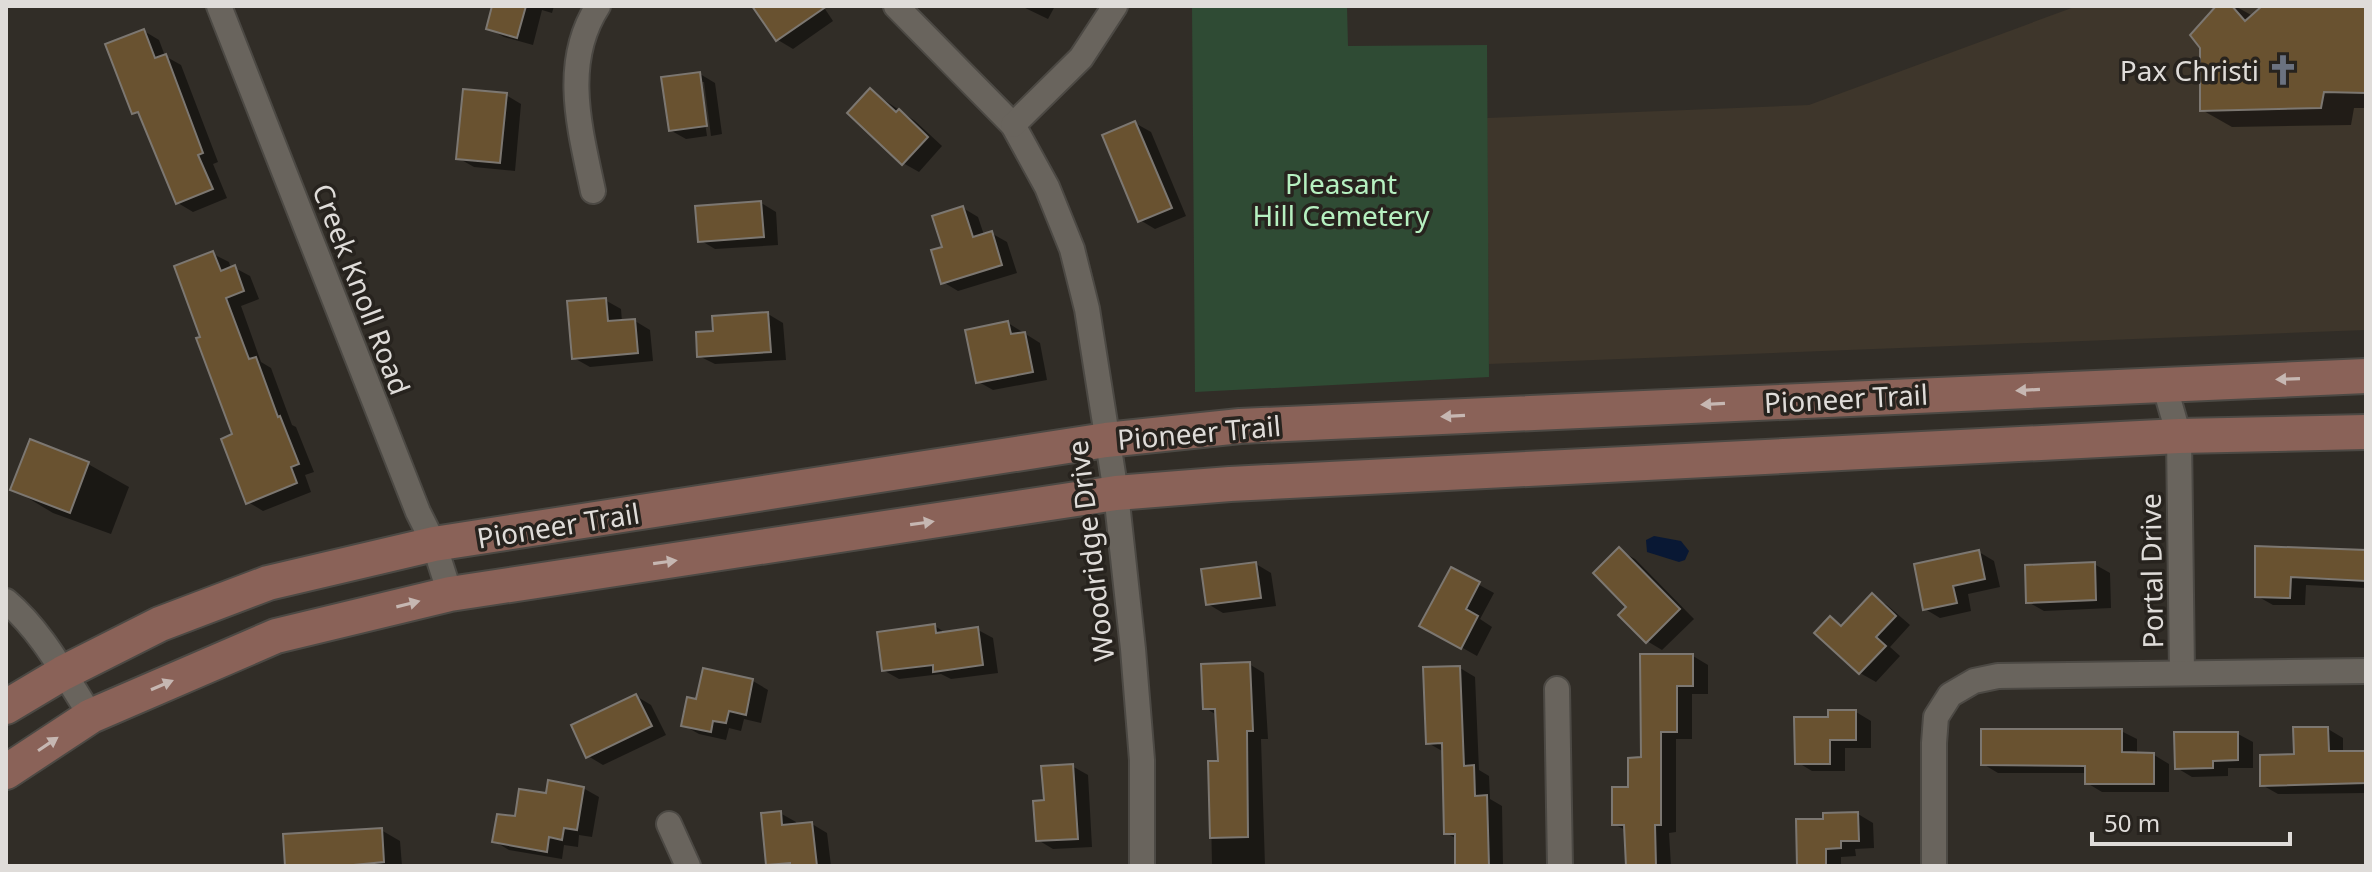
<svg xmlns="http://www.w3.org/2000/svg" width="2372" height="872" viewBox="0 0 2372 872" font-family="'Noto Sans',sans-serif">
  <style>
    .built { fill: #3e362b }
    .green { fill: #2f4b34 }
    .water { fill: #091834 }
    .shadow { fill: #0007 }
    .building { fill: #695230; stroke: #7c7771; stroke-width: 2 }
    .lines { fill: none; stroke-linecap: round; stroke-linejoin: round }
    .minor-casing { stroke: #4c4944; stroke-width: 28 }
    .secondary-casing { stroke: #4c4944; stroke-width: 38 }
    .minor { stroke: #69645d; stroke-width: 24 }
    .secondary { stroke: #8a6258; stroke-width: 34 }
    .oneway { fill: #c6b7b2 }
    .labels { text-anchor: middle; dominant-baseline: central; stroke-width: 7; stroke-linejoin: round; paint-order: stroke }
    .poi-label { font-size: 28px; fill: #dfdcd9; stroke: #27231e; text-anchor: end }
    .park-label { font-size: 28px; fill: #b6f0c0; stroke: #27231e }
    .street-label { font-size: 28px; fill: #dfdcd9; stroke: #27231e }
  </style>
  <rect width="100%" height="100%" fill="#312d27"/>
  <!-- built -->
  <path class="built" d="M2077,6H2366V330L1489,364L1487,118L1809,105Z"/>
  <!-- green -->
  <path class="green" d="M1192,6H1347L1348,46L1487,45L1489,377L1195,392Z"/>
  <!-- water -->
  <path class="water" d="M1654,536L1681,541L1689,551L1685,560L1679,562L1647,552L1646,540Z"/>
  <!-- shadow -->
  <g class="shadow">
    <path d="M494,6H554L552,13L542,10L533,45L504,37L488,28Z"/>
    <path d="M754,6H823L833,21L793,49L778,40Z"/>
    <path d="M1021,6H1055L1048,19Z"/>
    <path d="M2219,6H2235L2253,16L2265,6H2366V108H2354L2351,125L2232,127L2202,110Z"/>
    <path d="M144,31L159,40L165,56L181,65L218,162L213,164L227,198L193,212L178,203L143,118L134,112Z"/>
    <path d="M700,74L715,83L722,134L711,136L704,82H699L707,136L686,139L670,130Z"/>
    <path d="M870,90L915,121L942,146L919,172L903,163Z"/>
    <path d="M506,95L521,104L515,171L474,167L458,158Z"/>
    <path d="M1135,123L1151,132L1186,216L1155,229L1140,220Z"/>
    <path d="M761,203L776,212L778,245L715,249L700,240Z"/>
    <path d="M963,208L978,217L984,235L991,233L1007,242L1017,273L958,291L943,282L945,248Z"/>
    <path d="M213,254L229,262L231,269L235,268L250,276L259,299L241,306L261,362L271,368L292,425L296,427L314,472L305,475L311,492L263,511L248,502L235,436L203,338Z"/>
    <path d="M605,300L621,309L622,322L635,321L650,330L653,361L590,367L574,358Z"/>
    <path d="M768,314L783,323L786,360L715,364L699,356Z"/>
    <path d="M1008,323L1040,343L1047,380L993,390L977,381Z"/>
    <path d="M31,442L88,464L129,487L111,534L53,513L13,489Z"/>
    <path d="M2257,548L2366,552V588L2306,585L2305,605H2273L2257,596Z"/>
    <path d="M1619,550L1635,559L1694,619L1662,650L1647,641Z"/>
    <path d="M1979,552L1994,561L2000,587L1968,594L1971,611L1940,618L1925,609Z"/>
    <path d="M1256,564L1271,573L1276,606L1223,613L1208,604Z"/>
    <path d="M2094,564L2110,573L2111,608L2044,611L2028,602Z"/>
    <path d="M1452,570L1494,593L1480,619L1492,627L1477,656L1422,625Z"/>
    <path d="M1872,596L1887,605L1910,625L1890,647L1900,656L1876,682L1860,673L1816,633L1830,618L1844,626Z"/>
    <path d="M935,626L947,634L978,630L993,638L998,673L951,679L941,674L899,679L883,670Z"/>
    <path d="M1642,656H1693L1708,665V694H1692V739H1676V832L1669,833L1671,866H1628L1627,831L1614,824L1643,759Z"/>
    <path d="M1249,664L1264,673L1268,739H1261L1265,866H1212L1210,763H1220L1217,715L1205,708Z"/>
    <path d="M1460,668L1475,677L1479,770L1489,776L1490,799L1502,806L1503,866H1457V839L1446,833L1444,752L1428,743Z"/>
    <path d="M753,681L768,690L761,723L744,719L741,731L729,728L726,740L699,734L683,725L698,701Z"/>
    <path d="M636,696L651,705L666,735L603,765L588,756Z"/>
    <path d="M1856,712L1871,721V748H1845V771H1812L1797,762L1830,719Z"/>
    <path d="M2328,729L2343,738V753H2366V793L2278,794L2262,785Z"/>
    <path d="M2121,731L2137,739V754L2154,755L2169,764V792H2102L2087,783V773H1998L1983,764Z"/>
    <path d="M2238,734L2253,742V768H2228V776L2192,777L2177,768Z"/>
    <path d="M1072,766L1088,775L1092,847L1053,849L1038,840Z"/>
    <path d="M583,788L599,797L592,837L579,835L578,847L564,845L562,859L509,850L494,841L516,819Z"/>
    <path d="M780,813L796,822V826L812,824L827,833L831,866L768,864Z"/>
    <path d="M1858,814L1873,823L1874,848L1855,849L1856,856L1841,857V866H1800L1825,821Z"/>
    <path d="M381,830L400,841L402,866H287Z"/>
  </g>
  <!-- building -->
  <g class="building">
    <path d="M492,6H526L517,38L486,29Z"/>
    <path d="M752,6H827L776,41Z"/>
    <path d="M2216,6H2232L2245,21L2262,6H2366V93L2324,92L2321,108L2200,111V48L2190,35Z"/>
    <path d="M144,29L155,58L166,54L203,153L198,155L213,189L176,204L138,112L132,114L105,44Z"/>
    <path d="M700,72L707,126L669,131L661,77Z"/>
    <path d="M870,88L896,112L899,109L928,137L902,165L847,113Z"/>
    <path d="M463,89L507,93L500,163L456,159Z"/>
    <path d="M1135,121L1172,208L1138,222L1102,135Z"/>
    <path d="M761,201L764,237L698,242L695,206Z"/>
    <path d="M963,206L973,237L992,231L1002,265L941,284L931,250L942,247L932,216Z"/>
    <path d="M213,251L221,271L235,265L244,291L226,298L249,359L256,357L278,417L280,416L299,464L291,467L297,483L246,504L221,439L232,434L196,338L200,337L174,266Z"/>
    <path d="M606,298L608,321L635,319L638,353L572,359L567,301Z"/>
    <path d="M768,312L771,352L697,357L696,332L713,331L712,316Z"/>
    <path d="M1008,321L1011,334L1025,332L1033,372L976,383L965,330Z"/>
    <path d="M30,439L89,462L70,513L10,490Z"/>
    <path d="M2255,546L2366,550V581L2291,577L2290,598L2255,597Z"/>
    <path d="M1619,547L1680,609L1646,643L1618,615L1626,607L1593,573Z"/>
    <path d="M1979,550L1985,579L1953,586L1957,603L1923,610L1914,564Z"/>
    <path d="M1256,562L1261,598L1206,605L1201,569Z"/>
    <path d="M2095,562L2096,600L2026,603L2025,565Z"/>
    <path d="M1451,567L1480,582L1466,609L1478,616L1461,649L1419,626Z"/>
    <path d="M1872,593L1896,616L1876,637L1886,646L1859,674L1814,633L1830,616L1841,626Z"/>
    <path d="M935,624L936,633L978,627L983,665L933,672V665L882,671L877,632Z"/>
    <path d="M1640,654H1693V686H1677V732H1661V825H1655L1656,866H1626L1624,825H1612V787H1628V758L1641,757Z"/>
    <path d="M1250,662L1253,731H1247L1248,837L1210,838L1208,761H1218L1215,709H1203L1201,664Z"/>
    <path d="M1460,666L1464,766L1474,765L1475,796L1487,795L1489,866H1455V834H1444L1442,743L1426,744L1423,667Z"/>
    <path d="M703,668L753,679L746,715L729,711L726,723L713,721L711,732L681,726L687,697L696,699Z"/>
    <path d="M636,694L652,726L586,758L571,725Z"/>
    <path d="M1828,710H1856V740H1830V764H1795L1794,717H1828Z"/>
    <path d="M2293,727H2328L2329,751H2366V783L2260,786V755L2294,754Z"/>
    <path d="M1981,729H2122V752L2154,753V784H2085V766L1981,765Z"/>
    <path d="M2174,732H2238V760L2213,761V768L2175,769Z"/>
    <path d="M1073,764L1078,839L1036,841L1033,801L1044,800L1041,766Z"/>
    <path d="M548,780L584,787L577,830L564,828L562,840L549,837L547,852L492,842L497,814L515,816L519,789L546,793Z"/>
    <path d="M781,811L782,825L812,822L817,866H790V863L766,865L761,813Z"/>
    <path d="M1858,812L1859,841H1841V848L1826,849V866H1797L1796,819H1823V813Z"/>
    <path d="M382,828L384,862L343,866H285L283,834Z"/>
  </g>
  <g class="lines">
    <defs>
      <g id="minor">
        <path d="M219,6L418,512L434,544L450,594"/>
        <path d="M896,6L1013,125L1047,187L1072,249L1087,309L1116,493L1133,649L1142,760V866"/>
        <path d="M1013,125L1081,58L1115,6"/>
        <path d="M593,191C580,129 561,63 598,6"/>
        <path d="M2164,384L2179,436L2182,673"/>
        <path d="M6,601C42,631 65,676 91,716"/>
        <path d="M1557,689L1560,866"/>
        <path d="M669,824L688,866"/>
        <path d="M1934,866V743L1936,717L1950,695L1974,681L1998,676L2366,671"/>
      </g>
      <g id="secondary">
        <path d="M6,707L63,673L160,624L268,583L434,544L1106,440L1240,426L2366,376"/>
        <path d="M6,772L91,716L276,636L450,594L1116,493L1230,484L2179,436L2366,432"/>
      </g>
    </defs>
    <!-- minor casing -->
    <use href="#minor" class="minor-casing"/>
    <!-- secondary casing -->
    <use href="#secondary" class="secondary-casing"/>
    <!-- minor -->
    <use href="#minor" class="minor"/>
    <!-- secondary -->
    <use href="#secondary" class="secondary"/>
  </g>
  <!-- one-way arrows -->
  <defs><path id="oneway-solid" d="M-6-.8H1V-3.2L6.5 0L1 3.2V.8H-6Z" transform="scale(2)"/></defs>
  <g class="oneway">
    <use href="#oneway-solid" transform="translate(2288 379) rotate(178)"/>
    <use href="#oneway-solid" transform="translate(2028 390) rotate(177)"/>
    <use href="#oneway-solid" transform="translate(1713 404) rotate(177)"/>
    <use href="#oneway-solid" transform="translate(1453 416) rotate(177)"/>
    <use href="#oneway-solid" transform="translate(922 523) rotate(-8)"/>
    <use href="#oneway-solid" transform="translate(665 562) rotate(-8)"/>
    <use href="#oneway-solid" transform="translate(408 604) rotate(-14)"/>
    <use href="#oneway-solid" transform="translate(162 685) rotate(-23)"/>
    <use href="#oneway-solid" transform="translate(48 744) rotate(-34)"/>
  </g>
  <!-- icons -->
  <defs>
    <symbol id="church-bare" viewBox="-9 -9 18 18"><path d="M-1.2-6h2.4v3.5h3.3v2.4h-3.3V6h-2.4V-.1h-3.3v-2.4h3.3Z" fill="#6b7280" stroke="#27231e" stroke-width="2.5" paint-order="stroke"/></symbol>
  </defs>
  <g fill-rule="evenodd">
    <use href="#church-bare" x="2261" y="48" width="44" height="44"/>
  </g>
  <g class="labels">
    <!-- poi labels -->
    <g class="poi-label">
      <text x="2259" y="70">Pax Christi</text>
    </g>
    <!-- park labels -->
    <g class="park-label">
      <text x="1341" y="183">Pleasant<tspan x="1341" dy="32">Hill Cemetery</tspan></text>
    </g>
    <!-- street labels -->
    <g class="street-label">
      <text transform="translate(362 289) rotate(69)">Creek Knoll Road</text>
      <text transform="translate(1846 398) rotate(-3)">Pioneer Trail</text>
      <text transform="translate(1199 432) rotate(-5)">Pioneer Trail</text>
      <text transform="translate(558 525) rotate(-9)">Pioneer Trail</text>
      <text transform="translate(1090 551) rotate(-97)">Woodridge Drive</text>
      <text transform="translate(2151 571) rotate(-91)">Portal Drive</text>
    </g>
  </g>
  <!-- border -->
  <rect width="2372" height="872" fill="none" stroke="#dfdcd9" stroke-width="16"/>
  <!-- scale -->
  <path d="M2092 832v12h198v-12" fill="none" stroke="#dfdcd9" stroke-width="4"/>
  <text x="2104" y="832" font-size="24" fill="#dfdcd9" stroke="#27231e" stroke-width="6" paint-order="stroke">50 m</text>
</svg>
